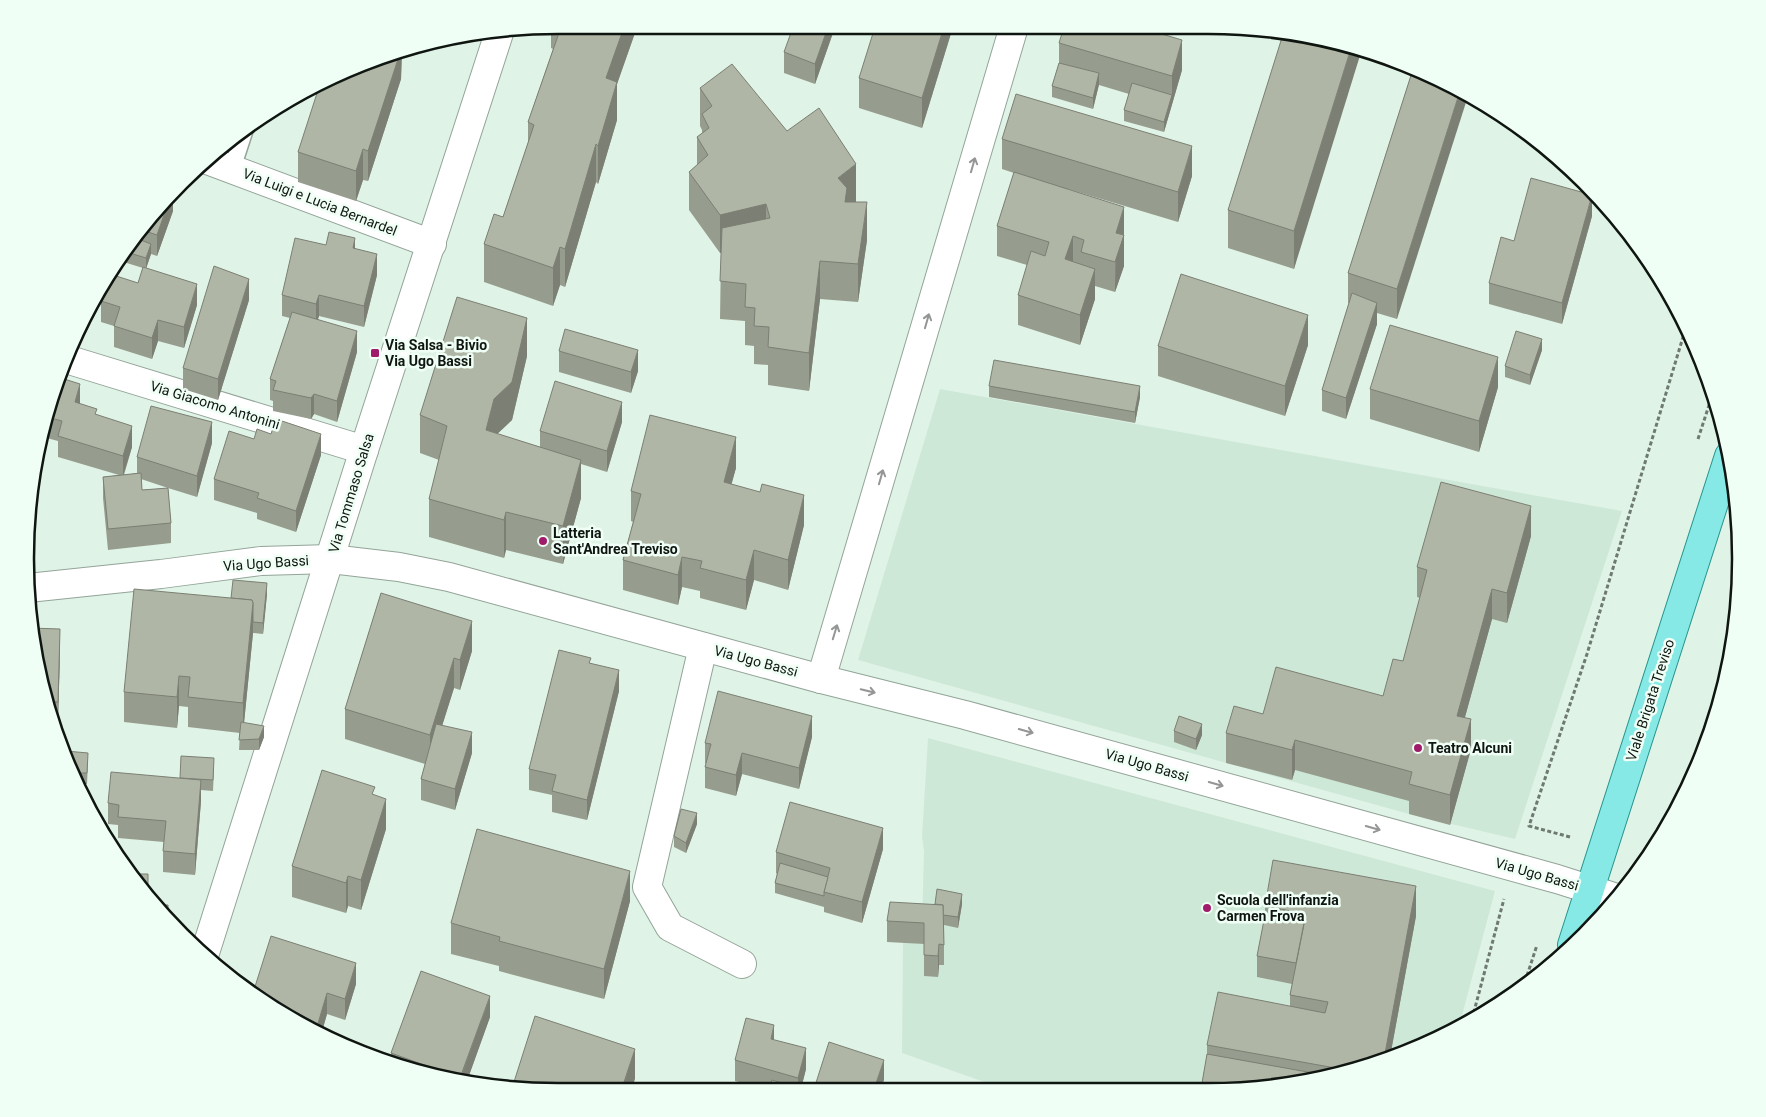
<svg xmlns="http://www.w3.org/2000/svg" width="1766" height="1117" viewBox="0 0 1766 1117" font-family="Roboto,sans-serif">
  <style>
    .built { fill: #cee8d7 }
    .lines { fill: none; stroke-linecap: round; stroke-linejoin: round }
    .lane-casing { stroke: #93a499; stroke-width: 19 }
    .street-casing { stroke: #93a499; stroke-width: 30 }
    .primary-casing { stroke: #28958f; stroke-width: 30 }
    .path { stroke: #6e7972; stroke-width: 3; stroke-dasharray: 4 2.5; stroke-linecap: butt }
    .lane { stroke: #fff; stroke-width: 16 }
    .street { stroke: #fff; stroke-width: 28 }
    .primary { stroke: #86e9e5; stroke-width: 28 }
    .wall { fill: #979d8e; fill-rule: evenodd }
    .shaded-wall { fill: #7b7f74 }
    .building { fill: #b0b6a5; stroke: #7b7f74 }
    .oneway { stroke: #939694 }
    .poi-dot { fill: #a01b6a; stroke: #f0fff5; stroke-width: 2 }
    .labels { text-anchor: middle; dominant-baseline: central; stroke-width: 5; stroke-linejoin: round; paint-order: stroke }
    .street-label { font-size: 14px; fill: #0f1511; stroke: #f0fff5 }
    .poi-label { font-size: 14px; font-weight: bold; fill: #0f1511; stroke: #f0fff5; text-anchor: start }
    .rim { fill: none; stroke: #0f1511; stroke-width: 2.5 }
  </style>
  <rect width="100%" height="100%" fill="#e0f3e7"/>
  <!-- built -->
  <g class="built">
    <path d="M940,389L1622,511L1515,839L1409,814L858,660Z"/>
    <path d="M928,738L1495,891L1459,1027L1444,1037L1345,1074L1242,1091L1007,1090L902,1053L903,942L924,944L939,965H944L922,924L924,851L922,837Z"/>
  </g>
  <g class="lines">
    <defs>
      <path id="lane" d="M232,169L245,129"/>
      <g id="street">
        <path d="M207,160L432,244"/>
        <path d="M66,359L364,450"/>
        <path d="M28,588L161,574L261,561L331,559L399,567L449,577L821,679L965,715L1557,879L1617,898"/>
        <path d="M703,647L647,887L670,927L742,964"/>
        <path d="M821,679L1013,30"/>
        <path d="M204,956L364,450L500,30"/>
      </g>
      <path id="primary" d="M1572,945L1729,456"/>
    </defs>
    <!-- lane casing -->
    <use href="#lane" class="lane-casing"/>
    <!-- street casing -->
    <use href="#street" class="street-casing"/>
    <!-- primary casing -->
    <use href="#primary" class="primary-casing"/>
    <!-- path -->
    <g class="path">
      <path d="M1698,439L1713,393"/>
      <path d="M1570,837L1529,826L1587,654L1687,324"/>
      <path d="M1523,988L1537,945"/>
      <path d="M1472,1019L1504,899"/>
    </g>
    <!-- lane -->
    <use href="#lane" class="lane"/>
    <!-- street -->
    <use href="#street" class="street"/>
    <!-- primary -->
    <use href="#primary" class="primary"/>
  </g>
  <!-- wall -->
  <g class="wall">
    <path d="M551,30H636L617,84V120L598,184L596,182L565,287L560,285L553,306L484,282V244L503,217L528,143V122L553,49L551,48Z"/>
    <path d="M834,30L815,84L784,73V52Z"/>
    <path d="M952,30L922,128L859,108V78Z"/>
    <path d="M1163,34L1182,70L1164,132L1124,121V110L1129,94L1099,85L1093,109L1052,97V86L1059,63V43Z"/>
    <path d="M1346,43L1294,269L1228,248V210Z"/>
    <path d="M402,50L401,79L368,181L363,180L356,201L298,182V152Z"/>
    <path d="M1413,69L1397,319L1377,313V324L1346,419L1322,411V390L1349,303H1348V273Z"/>
    <path d="M700,88L787,131L856,202H855L867,240L858,302L820,299L809,391L768,385V365L754,364V346L745,345V321L720,319L721,253H720L689,210V172L697,165V137L702,133V130L700,126Z"/>
    <path d="M1002,139L1192,176L1178,222L1068,189L1124,237V266L1115,292L1095,286V299L1080,345L1018,325V295L1027,265L997,256V226L1014,173L1002,169Z"/>
    <path d="M173,191V211L157,256L151,254L146,268L197,305L184,348L158,341L152,359L114,347V326L101,322V301L138,283L143,268L117,260L135,234Z"/>
    <path d="M1592,216L1562,324L1489,304V283L1514,241Z"/>
    <path d="M326,245L355,249L377,275L364,327L319,316L318,319L357,352L337,422L314,414L311,419L273,411V401L270,400V379L290,318L282,316V295Z"/>
    <path d="M249,300L218,400L183,389V368Z"/>
    <path d="M1308,345L1285,416L1158,376V346Z"/>
    <path d="M1542,350L1530,385L1505,377V366Z"/>
    <path d="M559,351L638,371L631,393L559,372Z"/>
    <path d="M527,356L512,420L497,434L540,447V431L622,422L607,472L581,464V498L563,564L506,550L504,558L429,537V499L439,460L420,453V415Z"/>
    <path d="M989,386L1140,397L1135,423L989,397Z"/>
    <path d="M53,387L97,415L132,447L124,475L137,473V457L212,443L197,497L168,488L171,523V543L108,550L103,498V477L119,475L58,457V441L43,437ZM141,479L168,488L142,490Z"/>
    <path d="M1498,387L1479,452L1370,419V389Z"/>
    <path d="M254,439L321,455L296,532L257,519V513L214,500V479Z"/>
    <path d="M736,468L731,484L804,525L788,590L754,580L746,610L700,598V591L682,587L678,605L623,590V560L633,522L631,521V491Z"/>
    <path d="M1531,536L1507,623L1492,619L1465,717L1471,749L1450,825L1409,814V801L1295,770L1292,780L1226,763V733L1263,714L1383,696L1403,661L1420,598L1417,597V567Z"/>
    <path d="M381,593L472,651L460,690L454,688L442,725L472,753L455,810L421,800V779L425,764L345,739V709Z"/>
    <path d="M267,594L263,634L253,633L244,723L264,737L259,750H239L240,733L188,727V707L179,706L177,728L124,722V692L231,598Z"/>
    <path d="M60,650L58,723L54,722L43,696Z"/>
    <path d="M591,663L619,691L587,820L552,812V795L529,790V769Z"/>
    <path d="M1174,731L1202,735L1196,750L1174,742Z"/>
    <path d="M812,737L799,789L742,774L736,796L705,788V767L706,764L705,763V743Z"/>
    <path d="M66,751L88,763L87,784H79Z"/>
    <path d="M214,769L213,791L201,790V801L195,875L163,872V851L164,842L118,838V825L108,824V803L180,778Z"/>
    <path d="M375,795L386,829L361,910L348,906L346,913L292,897V866Z"/>
    <path d="M697,824L686,853L674,847V836Z"/>
    <path d="M883,849L862,923L824,912V907L775,893V883L777,874L776,873V852Z"/>
    <path d="M630,901L604,999L499,971V966L451,954V923Z"/>
    <path d="M935,904H962L958,928L944,925V965H939L938,977L924,976V944L887,942V921Z"/>
    <path d="M1265,906L1416,916L1390,1057L1345,1074L1242,1091H1202V1083L1207,1054V1045L1290,1006V995L1292,984L1257,977V956L1265,915Z"/>
    <path d="M356,984L345,1020L327,1014L321,1035L292,1020L253,993Z"/>
    <path d="M490,1017L467,1081L391,1061V1053Z"/>
    <path d="M774,1040L806,1069L801,1088L802,1089H763L735,1081V1060Z"/>
  </g>
  <!-- shaded-wall -->
  <g class="shaded-wall">
    <path d="M623,30H636L617,84V120L598,184V146L606,78Z"/>
    <path d="M827,30H834L815,84V64Z"/>
    <path d="M943,30H952L922,128V98Z"/>
    <path d="M1156,30H1164L1155,62V32Z"/>
    <path d="M1182,40V70L1164,132V122L1172,95V76Z"/>
    <path d="M1352,45L1362,49L1294,269V231Z"/>
    <path d="M402,50L401,79L368,181V151L395,51Z"/>
    <path d="M1099,73V84L1093,109V98Z"/>
    <path d="M1460,91L1468,96L1397,319V289Z"/>
    <path d="M596,144V182L565,287V249Z"/>
    <path d="M1192,146V176L1178,222V192Z"/>
    <path d="M363,149V180L356,201V171Z"/>
    <path d="M856,164V202L847,209L838,178Z"/>
    <path d="M173,191V211L157,256V235Z"/>
    <path d="M1592,195V216L1562,324V303Z"/>
    <path d="M867,202V240L858,302V264Z"/>
    <path d="M766,204V242L720,253V215Z"/>
    <path d="M1124,207V266L1115,292L1116,233Z"/>
    <path d="M1073,236V266L1065,259Z"/>
    <path d="M355,238V259L353,248Z"/>
    <path d="M151,244V254L146,269V258Z"/>
    <path d="M560,247V285L553,306V268Z"/>
    <path d="M377,254V275L364,327V306Z"/>
    <path d="M820,261V299L809,391V353Z"/>
    <path d="M1095,269V299L1080,345V315Z"/>
    <path d="M249,279V300L218,400V379Z"/>
    <path d="M197,284V305L184,348V327Z"/>
    <path d="M319,295V316L316,325V304Z"/>
    <path d="M1377,303V324L1346,419V398Z"/>
    <path d="M1308,315V345L1285,416V386Z"/>
    <path d="M527,318V356L512,420L494,437L486,430L494,399Z"/>
    <path d="M158,320V341L152,359V338Z"/>
    <path d="M357,331V352L337,422V401Z"/>
    <path d="M1542,339V350L1530,385V375Z"/>
    <path d="M638,350V371L631,393V372Z"/>
    <path d="M1498,357V387L1479,452V421Z"/>
    <path d="M80,384V405L75,402Z"/>
    <path d="M1140,386V397L1135,423V412Z"/>
    <path d="M314,394V414L311,419V398Z"/>
    <path d="M622,402V422L607,472V451Z"/>
    <path d="M212,422V443L197,497V476Z"/>
    <path d="M132,426V447L123,476V456Z"/>
    <path d="M321,434V455L296,532V511Z"/>
    <path d="M736,437V468L724,512V482Z"/>
    <path d="M581,460V498L563,564V526Z"/>
    <path d="M804,495V525L788,590V560Z"/>
    <path d="M1531,506V536L1507,623V593Z"/>
    <path d="M506,512V550L504,558V520Z"/>
    <path d="M754,550V580L746,610V580Z"/>
    <path d="M682,557V587L678,605V575Z"/>
    <path d="M267,583V594L263,634V623Z"/>
    <path d="M1492,589V619L1457,746V716Z"/>
    <path d="M253,603V633L243,733V703Z"/>
    <path d="M472,621V651L460,690V660Z"/>
    <path d="M60,629V650L58,723V702Z"/>
    <path d="M454,658V688L430,765V735Z"/>
    <path d="M619,670V691L587,820V800Z"/>
    <path d="M179,676V706L177,728V697Z"/>
    <path d="M812,716V737L799,789V768Z"/>
    <path d="M1471,719V749L1450,825V795Z"/>
    <path d="M1202,724V735L1196,750V739Z"/>
    <path d="M264,726V737L259,750V739Z"/>
    <path d="M472,732V753L455,810V789Z"/>
    <path d="M1295,740V770L1292,780V750Z"/>
    <path d="M742,753V774L736,796V775Z"/>
    <path d="M201,780V801L195,875V854Z"/>
    <path d="M386,799V829L361,910V880Z"/>
    <path d="M697,813V824L686,853V843Z"/>
    <path d="M883,828V849L862,923V902Z"/>
    <path d="M630,871V901L604,999V969Z"/>
    <path d="M348,876V906L346,913V883Z"/>
    <path d="M1416,886V916L1390,1057L1384,1059Z"/>
    <path d="M962,894V904L958,928V917Z"/>
    <path d="M939,944V965L938,977V956Z"/>
    <path d="M356,963V984L345,1020V999Z"/>
    <path d="M327,993V1014L321,1035L317,1033V1027Z"/>
    <path d="M490,996V1017L467,1081L460,1080Z"/>
    <path d="M774,1025V1046L771,1039Z"/>
    <path d="M806,1048V1069L801,1089H798V1078Z"/>
    <path d="M635,1049V1079L632,1088H622Z"/>
    <path d="M884,1060V1080L881,1089H874Z"/>
  </g>
  <!-- building -->
  <g class="building">
    <path d="M560,30H623L606,78L617,82L598,146L596,144L565,249L560,247L553,268L484,244L494,214L503,217L534,125L528,122Z"/>
    <path d="M792,30H827L815,64L784,52Z"/>
    <path d="M874,30H943L922,98L859,78Z"/>
    <path d="M1063,30H1156L1155,32L1182,40L1172,76L1059,43Z"/>
    <path d="M1284,31L1346,43L1352,45L1294,231L1228,210Z"/>
    <path d="M401,50L368,151L363,149L356,171L298,152L319,87L387,53Z"/>
    <path d="M1059,63L1099,73L1093,98L1052,86Z"/>
    <path d="M732,64L787,131L819,108L856,164L838,178L847,188L845,202H867L858,264L820,261L809,353L768,347L769,327L754,326L755,308L745,307L746,284L720,281L722,228L770,218L766,204L720,215L689,172L708,155L697,137L709,128L702,114L712,106L700,88Z"/>
    <path d="M1413,69L1443,80L1460,91L1397,289L1348,273Z"/>
    <path d="M1132,83L1172,95L1164,122L1124,110Z"/>
    <path d="M1016,94L1192,146L1178,192L1002,139Z"/>
    <path d="M1014,172L1124,207L1116,233L1124,235L1115,262L1081,252L1084,240L1073,236L1065,259L1095,269L1080,315L1018,295L1031,251L1045,256L1049,242L997,226Z"/>
    <path d="M1531,178L1592,195L1562,303L1489,283L1501,237L1514,241Z"/>
    <path d="M172,192L157,235L139,229Z"/>
    <path d="M329,232L355,238L353,248L377,254L364,306L319,295L316,304L282,295L295,238L326,245Z"/>
    <path d="M133,237L151,244L146,258L123,251Z"/>
    <path d="M214,266L249,279L218,379L183,368Z"/>
    <path d="M143,267L197,284L184,327L158,320L152,338L114,326L120,307L101,301L110,274L138,283Z"/>
    <path d="M1181,274L1308,315L1285,386L1158,346Z"/>
    <path d="M1352,293L1377,303L1346,398L1322,390Z"/>
    <path d="M457,297L527,318L512,382L494,399L486,430L581,460L563,526L506,512L504,520L429,499L447,426L420,415Z"/>
    <path d="M292,312L357,331L337,401L314,394L311,398L273,390L276,381L270,379Z"/>
    <path d="M1390,325L1498,357L1479,421L1370,389Z"/>
    <path d="M565,329L638,350L631,372L559,351Z"/>
    <path d="M1516,331L1542,339L1530,375L1505,366Z"/>
    <path d="M994,360L1140,386L1135,412L989,386Z"/>
    <path d="M58,377L80,384L75,402L97,409L95,414L132,426L123,456L58,436L62,421L47,417L53,387Z"/>
    <path d="M555,381L622,402L607,451L540,431Z"/>
    <path d="M151,406L212,422L197,476L137,457Z"/>
    <path d="M650,415L736,437L724,482L760,492L762,484L804,495L788,560L754,550L746,580L700,568L702,561L682,557L678,575L623,560L641,494L631,491Z"/>
    <path d="M276,419L321,434L296,511L257,498L259,493L214,479L229,431L254,439L257,429L271,434Z"/>
    <path d="M141,473L142,490L168,488L171,523L108,529L103,477Z"/>
    <path d="M1441,482L1531,506L1507,593L1492,589L1457,716L1471,719L1450,795L1409,784L1412,772L1295,740L1292,750L1226,733L1234,706L1263,714L1276,667L1383,696L1393,659L1403,661L1427,570L1417,567Z"/>
    <path d="M233,580L267,583L263,623L253,622V603L252,600L231,598Z"/>
    <path d="M134,589L252,600L253,603L243,703L188,697L190,677L179,676L177,697L124,692Z"/>
    <path d="M381,593L472,621L460,660L454,658L430,735L345,709Z"/>
    <path d="M30,628L60,629L58,702L45,701L43,696Z"/>
    <path d="M559,650L591,658L589,663L619,670L587,800L552,791L556,775L529,769Z"/>
    <path d="M718,691L812,716L799,768L742,753L736,775L705,767L711,744L705,743Z"/>
    <path d="M1179,716L1202,724L1196,739L1174,731Z"/>
    <path d="M241,722L264,726L259,739L239,740Z"/>
    <path d="M436,724L472,732L455,789L421,779Z"/>
    <path d="M66,751L88,753L87,773H75Z"/>
    <path d="M181,756L214,758L213,780L180,778Z"/>
    <path d="M322,770L375,787L372,794L386,799L361,880L348,876L346,883L292,866Z"/>
    <path d="M111,772L201,780L195,854L163,851L166,821L118,817L119,805L108,803Z"/>
    <path d="M790,802L883,828L862,902L824,892L830,868L776,852Z"/>
    <path d="M681,809L697,813L686,843L674,836Z"/>
    <path d="M477,829L630,871L604,969L499,941L500,937L451,923Z"/>
    <path d="M106,839H112L111,846Z"/>
    <path d="M1273,860L1416,886L1384,1059L1352,1071L1207,1045L1218,992L1325,1013L1328,1002L1290,995L1306,914L1265,906Z"/>
    <path d="M780,863L828,877L824,892V896L775,883Z"/>
    <path d="M131,874H148V897Z"/>
    <path d="M937,889L962,894L958,917L943,915V905L935,904Z"/>
    <path d="M890,902L943,905L944,945L939,944L938,956L924,955V923L887,921Z"/>
    <path d="M153,905H168V921L157,910Z"/>
    <path d="M1265,915L1304,923L1296,963L1257,956Z"/>
    <path d="M271,936L356,963L345,999L327,993L317,1027L287,1017L253,993Z"/>
    <path d="M421,971L490,996L460,1078L391,1053Z"/>
    <path d="M535,1016L635,1049L622,1088H520L513,1085Z"/>
    <path d="M746,1018L774,1025L771,1039L806,1048L798,1078L735,1060Z"/>
    <path d="M829,1042L884,1060L874,1089H814Z"/>
    <path d="M1207,1054L1330,1076L1241,1091L1202,1083Z"/>
    <path d="M772,1080L802,1089H769Z"/>
  </g>
  <!-- one-way arrows -->
  <defs><path id="oneway-shaft" d="M-6 0H5M1.5-3L5.5 0L1.5 3" fill="none" stroke-width="1.6" stroke-linecap="round" stroke-linejoin="round" transform="scale(1.25)"/></defs>
  <g class="oneway">
    <use href="#oneway-shaft" transform="translate(973 165) rotate(-74)"/>
    <use href="#oneway-shaft" transform="translate(927 321) rotate(-74)"/>
    <use href="#oneway-shaft" transform="translate(881 477) rotate(-74)"/>
    <use href="#oneway-shaft" transform="translate(835 632) rotate(-73)"/>
    <use href="#oneway-shaft" transform="translate(868 691) rotate(14)"/>
    <use href="#oneway-shaft" transform="translate(1026 731) rotate(16)"/>
    <use href="#oneway-shaft" transform="translate(1216 784) rotate(16)"/>
    <use href="#oneway-shaft" transform="translate(1373 828) rotate(16)"/>
  </g>
  <!-- markers -->
  <g class="poi-dot">
    <rect x="370" y="348" width="10" height="10" rx="2.5"/>
    <circle cx="543" cy="541" r="5"/>
    <circle cx="1418" cy="748" r="5"/>
    <circle cx="1207" cy="908" r="5"/>
  </g>
  <g class="labels">
    <!-- street labels -->
    <g class="street-label">
      <text transform="translate(320 202) rotate(21)">Via Luigi e Lucia Bernardel</text>
      <text transform="translate(215 405) rotate(17)">Via Giacomo Antonini</text>
      <text transform="translate(351 493) rotate(-73)">Via Tommaso Salsa</text>
      <text transform="translate(266 563) rotate(-4)">Via Ugo Bassi</text>
      <text transform="translate(756 661) rotate(15)">Via Ugo Bassi</text>
      <text transform="translate(1650 700) rotate(-72)">Viale Brigata Treviso</text>
      <text transform="translate(1147 765) rotate(16)">Via Ugo Bassi</text>
      <text transform="translate(1537 874) rotate(16)">Via Ugo Bassi</text>
    </g>
    <!-- poi labels -->
    <g class="poi-label">
      <text x="385" y="345">Via Salsa - Bivio<tspan x="385" dy="16">Via Ugo Bassi</tspan></text>
      <text x="553" y="533">Latteria<tspan x="553" dy="16">Sant'Andrea Treviso</tspan></text>
      <text x="1428" y="748">Teatro Alcuni</text>
      <text x="1217" y="900">Scuola dell'infanzia<tspan x="1217" dy="16">Carmen Frova</tspan></text>
    </g>
  </g>
  <!-- crop -->
  <path d="M0 0H1766V1117H0ZM558 34H1208A524 524 0 0 1 1732 558V559A524 524 0 0 1 1208 1083H558A524 524 0 0 1 34 559V558A524 524 0 0 1 558 34Z" fill="#f0fff5" fill-rule="evenodd"/>
  <path class="rim" d="M558 34H1208A524 524 0 0 1 1732 558V559A524 524 0 0 1 1208 1083H558A524 524 0 0 1 34 559V558A524 524 0 0 1 558 34Z"/>
</svg>
